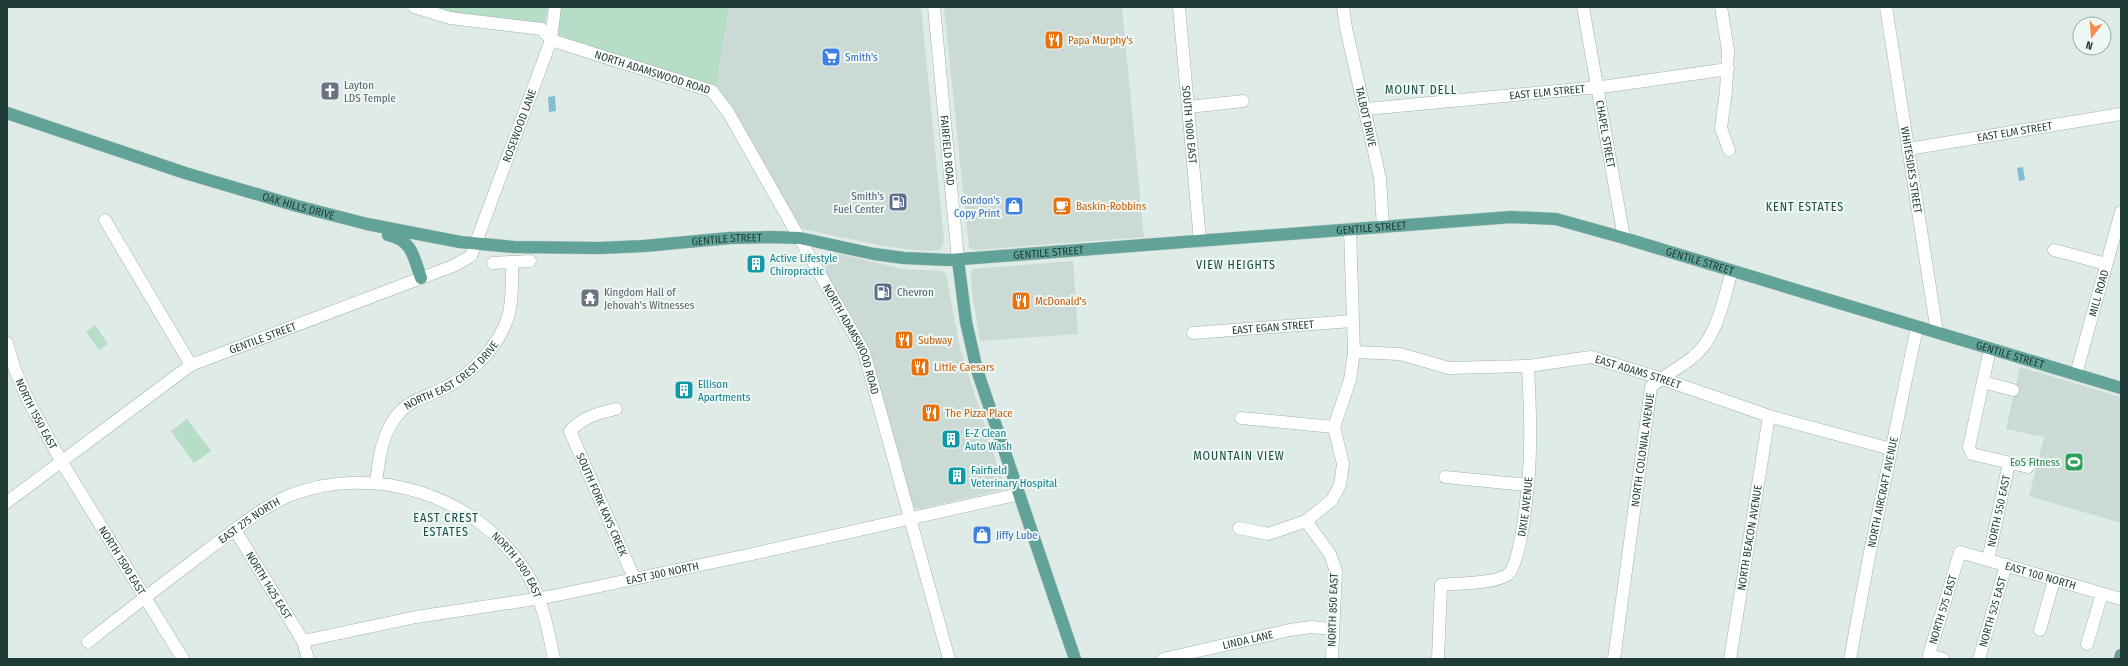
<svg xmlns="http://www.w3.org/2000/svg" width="2128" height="666" viewBox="0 0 2128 666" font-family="'Fira Sans Condensed',sans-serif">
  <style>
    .built { fill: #ccdad6 }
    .green { fill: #b6ddc5 }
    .water { fill: #83bdd3 }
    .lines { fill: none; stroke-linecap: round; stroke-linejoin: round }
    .minor-casing { stroke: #a1b3ae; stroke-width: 13 }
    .major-casing { stroke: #c0c8c7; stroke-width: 13 }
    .minor { stroke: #fff; stroke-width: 12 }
    .major { stroke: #61a299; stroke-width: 12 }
    .labels { text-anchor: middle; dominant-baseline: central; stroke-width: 4; stroke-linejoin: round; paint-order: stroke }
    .food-label { font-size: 11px; fill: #c56008; stroke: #eff7f4; text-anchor: start }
    .shop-label { font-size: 11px; fill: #366cbe; stroke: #eff7f4; text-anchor: start }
    .street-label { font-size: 11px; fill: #1f3b37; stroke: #eff7f4 }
    .worship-label { font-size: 11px; fill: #5b616d; stroke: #eff7f4; text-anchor: start }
    .service-label { font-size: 11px; fill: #4e5e75; stroke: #eff7f4; text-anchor: end }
    .culture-label { font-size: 11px; fill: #0d838f; stroke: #eff7f4; text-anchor: start }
    .leisure-label { font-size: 11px; fill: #27864d; stroke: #eff7f4; text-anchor: end }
    .neighbourhood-label { font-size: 12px; letter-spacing: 1px; fill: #1a4d47; stroke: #eff7f4 }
  </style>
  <rect width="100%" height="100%" fill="#deebe6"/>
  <!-- built -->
  <g class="built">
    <path d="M729,7H921L944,241L940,250L925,251L889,247L807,230L800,227L733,110L716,87Z"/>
    <path d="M944,7H1122L1144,237L975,250L969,248Z"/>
    <path d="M831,252L903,269L941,271L946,274L960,349L1003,483L1002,490L920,509L913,507L864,340L821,265L825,255Z"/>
    <path d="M1073,261L1078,334L980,341L972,292L971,274L972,269Z"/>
    <path d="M2020,367L2121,397V523L2029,496L2044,437L2006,429Z"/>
  </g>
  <!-- green -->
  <g class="green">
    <path d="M428,7H548L545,23L465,17Z"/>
    <path d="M560,7H729L716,87L559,37L556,34Z"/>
    <path d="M95,325L108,344L99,350L86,332Z"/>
    <path d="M187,419L211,451L194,463L171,431Z"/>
  </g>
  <!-- water -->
  <g class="water">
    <path d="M555,96L556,111L549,112L548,97Z"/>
    <path d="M2023,167L2025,180L2019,181L2017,168Z"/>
  </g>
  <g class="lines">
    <defs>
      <g id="minor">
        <path id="s1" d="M414,7L450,18L542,29L551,40L712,91L728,112L864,352L949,659"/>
        <path id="s2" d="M934,7L958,260"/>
        <path id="s3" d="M1179,7L1200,241"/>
        <path id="s4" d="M1343,7L1346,28L1380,178L1383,227"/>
        <path id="s5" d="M1583,7L1624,238"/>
        <path d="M1721,7L1728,50L1726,91L1721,128L1729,150"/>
        <path id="s6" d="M1886,7L1937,332"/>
        <path d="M1189,107L1243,101"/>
        <path id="s7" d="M1366,109L1609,86L1728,69"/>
        <path id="s8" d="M1908,149L2121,114"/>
        <path d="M105,220L191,365"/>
        <path d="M2054,250L2106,264"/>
        <path d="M493,263L530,261"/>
        <path id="s9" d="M1193,333L1352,321"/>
        <path id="s10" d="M7,343L15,370L29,402L61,461L183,659"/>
        <path d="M1990,349L1969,447L1972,454L2028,467"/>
        <path id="s11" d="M1354,352L1400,354L1449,368L1528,366L1591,357L1660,378L1769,416L1891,449"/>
        <path id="s12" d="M2076,374L2121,212"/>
        <path d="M1983,382L2013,390"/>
        <path id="s13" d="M616,409C598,413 583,417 570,431L634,578"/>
        <path d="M1241,418L1334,427"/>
        <path d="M1445,477L1527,485"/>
        <path id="s14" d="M376,483C379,458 382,431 400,412C411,399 433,395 448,386C474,372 499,345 508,317C513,299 512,280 512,262"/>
        <path id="s15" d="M7,502L191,365L453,266L471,256L551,40L555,7"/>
        <path d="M1306,521L1330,554L1336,571L1332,659"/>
        <path d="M1239,528L1268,534L1306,521L1332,500L1340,485L1343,464L1334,427L1350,380L1354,352L1350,229"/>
        <path id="s16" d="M235,530L303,641L308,659"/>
        <path id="s17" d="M1988,560L2009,463"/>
        <path d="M2040,630L2054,580"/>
        <path id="s18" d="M303,641L416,617L548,597L748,555L1019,494"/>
        <path id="s19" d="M88,642C129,609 172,577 214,545C238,528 261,508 288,496C373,462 477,495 526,572C541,594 549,633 554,659"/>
        <path d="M2087,644L2102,594"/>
        <path id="s20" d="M1163,659L1290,630L1311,627L1333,629"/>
        <path id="s21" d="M1438,659L1441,585C1459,583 1493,584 1507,575C1523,566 1530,467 1530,446C1531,419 1529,393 1528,366"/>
        <path id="s22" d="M1614,659L1651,387C1664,375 1680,368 1693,357C1718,337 1723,300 1732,271"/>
        <path id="s23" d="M1730,659L1769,416"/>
        <path id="s24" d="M1850,659L1869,557L1917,327"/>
        <path id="s25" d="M1943,659L1929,655L1960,552L2121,599"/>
        <path id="s26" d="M1979,659L2006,565"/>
      </g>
      <g id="major">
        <path id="s27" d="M7,113L185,173L297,206L367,224L460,242L514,247L600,248L644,246L730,238L770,237L800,238L874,254L904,258L949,260L1511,217L1556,219L1624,238L2121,388"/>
        <path d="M388,235C413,241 413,256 421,278"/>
        <path d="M958,260L966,322L977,370L1075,659"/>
        <path d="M2120,659L2121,655"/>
      </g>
    </defs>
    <!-- minor casing -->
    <use href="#minor" class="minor-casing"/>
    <!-- major casing -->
    <use href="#major" class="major-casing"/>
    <!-- minor -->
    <use href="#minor" class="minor"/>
    <!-- major -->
    <use href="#major" class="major"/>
  </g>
  <!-- icons -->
  <defs>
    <symbol id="restaurant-square" viewBox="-11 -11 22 22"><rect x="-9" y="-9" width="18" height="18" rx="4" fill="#e8710a" stroke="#eff7f4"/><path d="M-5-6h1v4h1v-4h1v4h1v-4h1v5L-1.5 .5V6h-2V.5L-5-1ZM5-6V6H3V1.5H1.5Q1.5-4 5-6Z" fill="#fff"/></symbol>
    <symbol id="supermarket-square" viewBox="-11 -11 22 22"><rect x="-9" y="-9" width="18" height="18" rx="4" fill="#3f7fe0" stroke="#eff7f4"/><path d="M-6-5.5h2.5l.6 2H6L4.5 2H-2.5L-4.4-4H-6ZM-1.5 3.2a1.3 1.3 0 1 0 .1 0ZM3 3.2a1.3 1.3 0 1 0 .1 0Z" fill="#fff"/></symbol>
    <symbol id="church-square" viewBox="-11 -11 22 22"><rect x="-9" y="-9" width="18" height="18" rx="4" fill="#6b7280" stroke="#eff7f4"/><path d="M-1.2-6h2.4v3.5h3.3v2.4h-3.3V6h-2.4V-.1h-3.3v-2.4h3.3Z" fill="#fff"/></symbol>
    <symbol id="fuel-square" viewBox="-11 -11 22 22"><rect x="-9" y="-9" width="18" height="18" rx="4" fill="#5c6f8a" stroke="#eff7f4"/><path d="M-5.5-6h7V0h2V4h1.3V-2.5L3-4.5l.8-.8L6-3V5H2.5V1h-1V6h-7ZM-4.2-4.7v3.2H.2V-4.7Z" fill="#fff"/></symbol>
    <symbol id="shop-square" viewBox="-11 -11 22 22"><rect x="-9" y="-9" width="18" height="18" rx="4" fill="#3f7fe0" stroke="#eff7f4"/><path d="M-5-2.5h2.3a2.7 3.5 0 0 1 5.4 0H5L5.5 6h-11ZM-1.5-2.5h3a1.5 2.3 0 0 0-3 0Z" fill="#fff"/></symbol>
    <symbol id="cafe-square" viewBox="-11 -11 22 22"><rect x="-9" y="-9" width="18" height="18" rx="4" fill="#e8710a" stroke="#eff7f4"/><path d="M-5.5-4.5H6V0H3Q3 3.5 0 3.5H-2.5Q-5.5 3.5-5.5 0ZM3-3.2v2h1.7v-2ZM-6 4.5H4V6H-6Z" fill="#fff"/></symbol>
    <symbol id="building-square" viewBox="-11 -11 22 22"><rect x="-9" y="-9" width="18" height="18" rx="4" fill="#0f9aa8" stroke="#eff7f4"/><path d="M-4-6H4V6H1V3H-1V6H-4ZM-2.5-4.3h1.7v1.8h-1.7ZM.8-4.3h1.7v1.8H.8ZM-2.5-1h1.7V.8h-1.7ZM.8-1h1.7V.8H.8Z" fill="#fff"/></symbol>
    <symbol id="temple-square" viewBox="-11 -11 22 22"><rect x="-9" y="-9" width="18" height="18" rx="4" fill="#6b7280" stroke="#eff7f4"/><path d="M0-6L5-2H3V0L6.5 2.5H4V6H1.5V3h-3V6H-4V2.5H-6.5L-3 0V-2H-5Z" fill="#fff"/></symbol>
    <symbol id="stadium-square" viewBox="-11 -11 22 22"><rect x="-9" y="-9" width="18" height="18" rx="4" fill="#2e9e5b" stroke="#eff7f4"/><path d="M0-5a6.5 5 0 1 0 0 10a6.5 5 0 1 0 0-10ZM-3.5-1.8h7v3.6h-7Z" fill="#fff"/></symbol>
  </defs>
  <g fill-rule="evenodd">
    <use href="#restaurant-square" x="1043" y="29" width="22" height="22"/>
    <use href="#supermarket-square" x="820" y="46" width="22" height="22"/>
    <use href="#church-square" x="319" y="80" width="22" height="22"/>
    <use href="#fuel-square" x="887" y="191" width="22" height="22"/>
    <use href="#shop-square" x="1003" y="195" width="22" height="22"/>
    <use href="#cafe-square" x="1051" y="195" width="22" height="22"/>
    <use href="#building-square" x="745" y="253" width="22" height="22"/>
    <use href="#fuel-square" x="872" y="281" width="22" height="22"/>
    <use href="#temple-square" x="579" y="287" width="22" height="22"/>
    <use href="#restaurant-square" x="1010" y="290" width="22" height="22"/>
    <use href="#restaurant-square" x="893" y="329" width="22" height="22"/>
    <use href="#restaurant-square" x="909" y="356" width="22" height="22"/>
    <use href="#building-square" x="673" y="379" width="22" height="22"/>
    <use href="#restaurant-square" x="920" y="402" width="22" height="22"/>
    <use href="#building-square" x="940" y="428" width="22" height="22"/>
    <use href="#stadium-square" x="2063" y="451" width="22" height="22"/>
    <use href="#building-square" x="946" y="465" width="22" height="22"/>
    <use href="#shop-square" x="971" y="524" width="22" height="22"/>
  </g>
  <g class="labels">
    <!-- food labels -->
    <g class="food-label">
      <text x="1068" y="40">Papa Murphy's</text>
      <text x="1076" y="206">Baskin-Robbins</text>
      <text x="1035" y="301">McDonald's</text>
      <text x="918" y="340">Subway</text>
      <text x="934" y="367">Little Caesars</text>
      <text x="945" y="413">The Pizza Place</text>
    </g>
    <!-- shop labels -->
    <g class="shop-label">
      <text x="845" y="57">Smith's</text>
      <text x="1000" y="200" text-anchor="end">Gordon's<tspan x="1000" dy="13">Copy Print</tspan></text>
      <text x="996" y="535">Jiffy Lube</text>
    </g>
    <!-- street labels -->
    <g class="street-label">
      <text stroke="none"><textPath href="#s1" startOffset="251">NORTH ADAMSWOOD ROAD</textPath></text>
      <text stroke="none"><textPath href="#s7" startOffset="182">EAST ELM STREET</textPath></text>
      <text stroke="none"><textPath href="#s4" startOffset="112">TALBOT DRIVE</textPath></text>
      <text stroke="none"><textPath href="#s3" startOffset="118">SOUTH 1000 EAST</textPath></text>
      <text stroke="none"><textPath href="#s15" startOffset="669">ROSEWOOD LANE</textPath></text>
      <text stroke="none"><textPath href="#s8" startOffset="108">EAST ELM STREET</textPath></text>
      <text stroke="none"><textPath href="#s5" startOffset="129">CHAPEL STREET</textPath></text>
      <text stroke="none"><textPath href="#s2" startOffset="144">FAIRFIELD ROAD</textPath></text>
      <text stroke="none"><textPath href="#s6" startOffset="165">WHITESIDES STREET</textPath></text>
      <text stroke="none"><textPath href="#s27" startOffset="306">OAK HILLS DRIVE</textPath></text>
      <text stroke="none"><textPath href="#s27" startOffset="1387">GENTILE STREET</textPath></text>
      <text stroke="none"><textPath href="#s27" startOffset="739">GENTILE STREET</textPath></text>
      <text stroke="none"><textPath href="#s27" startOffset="1063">GENTILE STREET</textPath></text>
      <text stroke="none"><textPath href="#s27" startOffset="1722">GENTILE STREET</textPath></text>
      <text stroke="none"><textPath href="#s12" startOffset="84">MILL ROAD</textPath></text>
      <text stroke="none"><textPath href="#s9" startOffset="80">EAST EGAN STREET</textPath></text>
      <text stroke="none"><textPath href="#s15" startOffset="306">GENTILE STREET</textPath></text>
      <text stroke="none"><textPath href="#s1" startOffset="599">NORTH ADAMSWOOD ROAD</textPath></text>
      <text stroke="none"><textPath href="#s27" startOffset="2046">GENTILE STREET</textPath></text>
      <text stroke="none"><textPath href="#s11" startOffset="289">EAST ADAMS STREET</textPath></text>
      <text stroke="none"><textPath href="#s14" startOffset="140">NORTH EAST CREST DRIVE</textPath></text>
      <text stroke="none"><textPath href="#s10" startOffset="77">NORTH 1550 EAST</textPath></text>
      <text stroke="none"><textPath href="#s22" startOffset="211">NORTH COLONIAL AVENUE</textPath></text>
      <text stroke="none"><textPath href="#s24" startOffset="170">NORTH AIRCRAFT AVENUE</textPath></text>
      <text stroke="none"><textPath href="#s13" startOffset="132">SOUTH FORK KAYS CREEK</textPath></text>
      <text stroke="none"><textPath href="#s21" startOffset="213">DIXIE AVENUE</textPath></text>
      <text stroke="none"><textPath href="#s17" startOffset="50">NORTH 550 EAST</textPath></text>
      <text stroke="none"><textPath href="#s19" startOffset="202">EAST 275 NORTH</textPath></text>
      <text stroke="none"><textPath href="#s23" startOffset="123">NORTH BEACON AVENUE</textPath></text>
      <text stroke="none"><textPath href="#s10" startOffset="247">NORTH 1500 EAST</textPath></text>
      <text stroke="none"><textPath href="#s19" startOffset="507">NORTH 1300 EAST</textPath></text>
      <text stroke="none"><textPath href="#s18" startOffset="366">EAST 300 NORTH</textPath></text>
      <text stroke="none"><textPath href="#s25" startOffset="206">EAST 100 NORTH</textPath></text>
      <text stroke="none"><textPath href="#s16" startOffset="65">NORTH 1425 EAST</textPath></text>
      <text transform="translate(1333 610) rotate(-88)">NORTH 850 EAST</text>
      <text stroke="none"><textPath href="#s25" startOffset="62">NORTH 575 EAST</textPath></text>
      <text stroke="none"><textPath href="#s26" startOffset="49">NORTH 525 EAST</textPath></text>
      <text stroke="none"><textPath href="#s20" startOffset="87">LINDA LANE</textPath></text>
    </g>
    <!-- worship labels -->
    <g class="worship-label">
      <text x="344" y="85">Layton<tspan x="344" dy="13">LDS Temple</tspan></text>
      <text x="604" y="292">Kingdom Hall of<tspan x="604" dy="13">Jehovah's Witnesses</tspan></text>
    </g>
    <!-- service labels -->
    <g class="service-label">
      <text x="884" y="196">Smith's<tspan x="884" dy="13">Fuel Center</tspan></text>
      <text x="897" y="292" text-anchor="start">Chevron</text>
    </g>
    <!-- culture labels -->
    <g class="culture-label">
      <text x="770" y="258">Active Lifestyle<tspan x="770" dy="13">Chiropractic</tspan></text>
      <text x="698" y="384">Ellison<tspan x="698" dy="13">Apartments</tspan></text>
      <text x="965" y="433">E-Z Clean<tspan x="965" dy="13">Auto Wash</tspan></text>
      <text x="971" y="470">Fairfield<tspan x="971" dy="13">Veterinary Hospital</tspan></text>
    </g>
    <!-- leisure labels -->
    <g class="leisure-label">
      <text x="2060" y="462">EoS Fitness</text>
    </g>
    <!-- neighbourhood labels -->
    <g class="neighbourhood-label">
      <text x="1421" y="90">MOUNT DELL</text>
      <text x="1805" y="207">KENT ESTATES</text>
      <text x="1236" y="265">VIEW HEIGHTS</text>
      <text x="1239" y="456">MOUNTAIN VIEW</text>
      <text x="446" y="518">EAST CREST<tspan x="446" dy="14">ESTATES</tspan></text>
    </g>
  </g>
  <!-- border -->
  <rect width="2128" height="666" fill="none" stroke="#1f3b37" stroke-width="16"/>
  <!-- north arrow -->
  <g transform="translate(2092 36) rotate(196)"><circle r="19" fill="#eff7f4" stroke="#9caca8"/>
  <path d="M0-3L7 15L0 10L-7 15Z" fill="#f88c4f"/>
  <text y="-6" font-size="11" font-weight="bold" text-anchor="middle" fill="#1f3b37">N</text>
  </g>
</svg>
